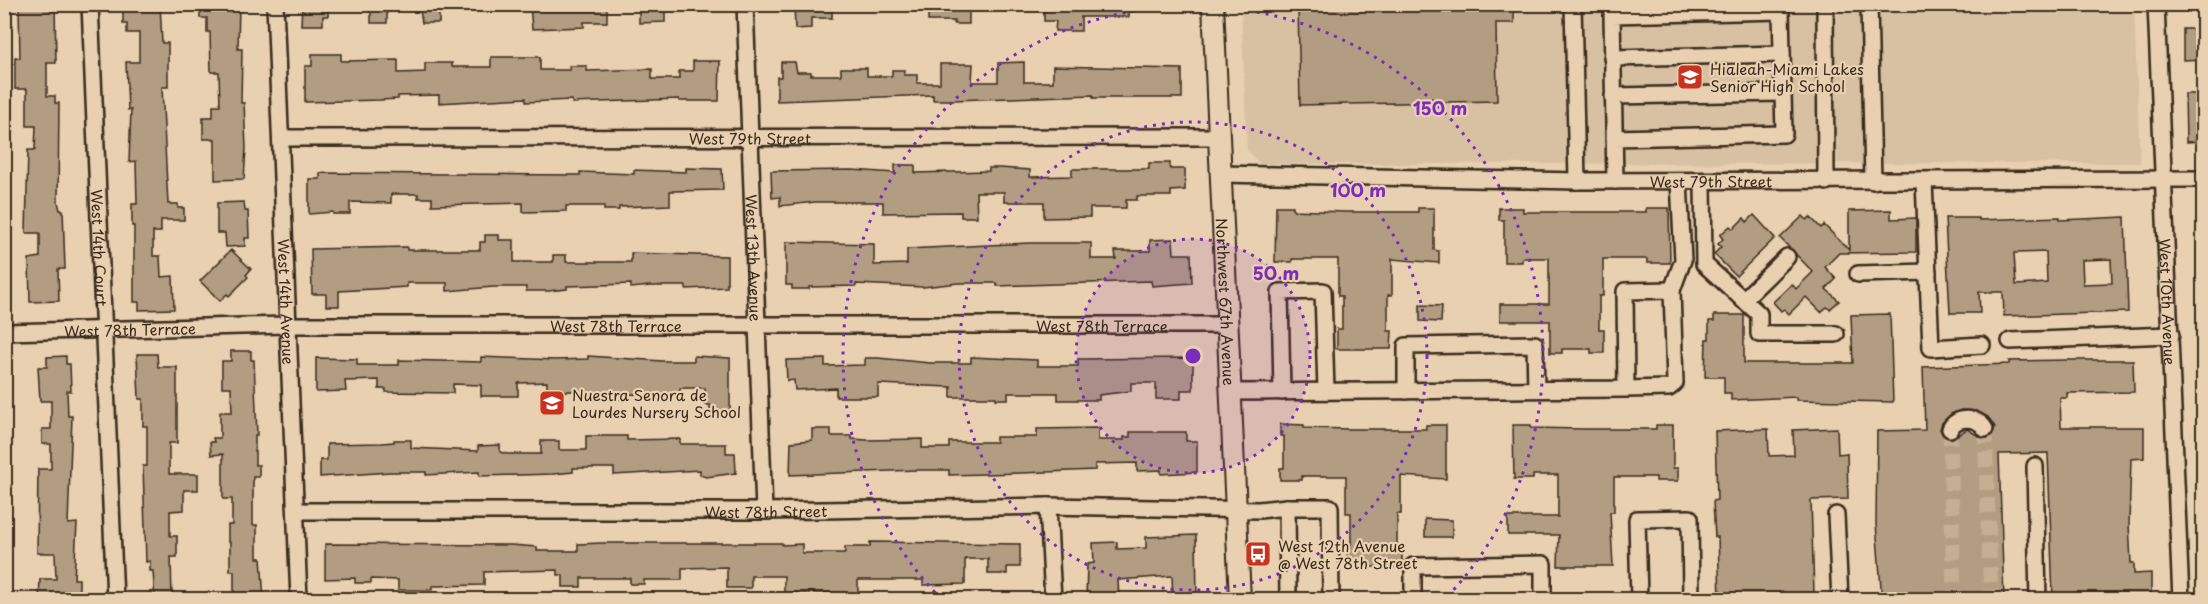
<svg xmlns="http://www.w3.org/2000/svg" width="2208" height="604" viewBox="0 0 2208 604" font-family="'Playpen Sans',sans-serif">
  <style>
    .built { fill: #d8c1a2 }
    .building { fill: #b29d83; stroke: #3b2a1e; stroke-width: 1.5; fill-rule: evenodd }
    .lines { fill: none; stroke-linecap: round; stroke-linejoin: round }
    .minor-tunnel { stroke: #c5af93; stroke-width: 15; stroke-dasharray: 15 8; stroke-linecap: butt }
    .minor-casing { stroke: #3b2a1e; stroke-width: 20 }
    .major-casing { stroke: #3b2a1e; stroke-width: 24 }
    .minor { stroke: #e8d0b0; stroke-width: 15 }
    .major { stroke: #e8d0b0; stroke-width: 20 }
    .ring { fill: none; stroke: #7b2cbf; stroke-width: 3; stroke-dasharray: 3 6 }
    .labels { text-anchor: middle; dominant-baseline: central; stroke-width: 4.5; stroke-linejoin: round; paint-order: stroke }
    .poi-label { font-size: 15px; fill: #3b2a1e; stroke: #e8d0b0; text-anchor: start }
    .street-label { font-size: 15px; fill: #3b2a1e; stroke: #e8d0b0 }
    .centre { fill: #7b2cbf; stroke: #e8d0b0; stroke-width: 3 }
    .ring-label { font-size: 18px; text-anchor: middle; font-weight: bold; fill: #7b2cbf; stroke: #e8d0b0; stroke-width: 4.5; stroke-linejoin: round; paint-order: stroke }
  </style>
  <rect width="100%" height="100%" fill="#e8d0b0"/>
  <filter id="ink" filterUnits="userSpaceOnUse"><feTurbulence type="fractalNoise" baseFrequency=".0167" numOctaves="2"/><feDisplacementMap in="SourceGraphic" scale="12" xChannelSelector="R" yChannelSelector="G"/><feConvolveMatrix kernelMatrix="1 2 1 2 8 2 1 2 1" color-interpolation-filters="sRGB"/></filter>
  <g filter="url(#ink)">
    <!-- built -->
    <path class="built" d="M1241,5H2134L2140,163L1260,164L1247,150Z"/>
    <!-- building -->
    <g class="building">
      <path d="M55,4L56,63H47V96H55V103H59L58,202L60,210H63L65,269H58L59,301L30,302L29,259L40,257V233H26L28,150H35L36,126H27V89H15V57L20,58L19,6Z"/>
      <path d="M123,4H160L162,43H168V87H162L168,204H178V208H184V220H161V232H153V256H160L161,277L173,276L174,309L139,310V302H134V226H132V204H137L136,161L129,162L131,110H128L126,62H139V33H127V24H123Z"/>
      <path d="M200,4H239L238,49H242L241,103H244L246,148L244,179L215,180V139H203V117H213V105H220L219,72H211L210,32H207V18H200Z"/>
      <path d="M302,4H328V16H323V25H301Z"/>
      <rect x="371" y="4" width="16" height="19"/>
      <path d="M419,4H439V23H422Z"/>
      <path d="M530,4H607V22H584V27L532,29Z"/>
      <path d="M639,4H665V22L639,23Z"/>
      <path d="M794,4H832V18H811V28L795,29Z"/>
      <path d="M928,4H969V24H954V21H928Z"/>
      <path d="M1044,4H1129V17H1081V31H1055L1056,21H1044Z"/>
      <path d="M1298,4H1514V23H1496L1497,101L1300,105Z"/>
      <path d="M2183,29H2204V59L2183,60Z"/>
      <path d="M312,54H341V61L398,60V73L425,72V63H452V67H491V57H540V70H570L569,66H587V71L652,69V79H679V71H693V61H720L719,101H679V99L572,103V100L526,102V98L439,103V95L398,96V99L380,100L305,102V66H312Z"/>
      <path d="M781,62H795L797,72H811V75H841V68H867V76H892V70H904V75H917V83H940V64H973L972,82H998V63L1024,62V82H1053V66L1182,69V98H1093V95L953,100H933V95L777,101V77H781Z"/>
      <path d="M2185,94H2199L2200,102H2204V141L2186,142Z"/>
      <path d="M1149,163H1170V169H1185V190L1171,191V196H1137V200H1126V208H1090V217L1044,218V202H1004V192H976L977,217H961V212L883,213V202H815L780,206V197L772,198L771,171L852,170L895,173V165H915V173L989,171V168H1000L1030,170V177L1072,176V169H1149Z"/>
      <path d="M686,168L722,169L723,190L670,191V205L619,207V210H604V206H566V211L523,212V203L432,205V198H418V194H391V203L350,202V214H333V212L309,214V179H320V173L580,175V172L634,174V170L686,172Z"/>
      <path d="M244,202L245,211H248L249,238H245V246L226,247L225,233H217V203Z"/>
      <path d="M1276,206H1293V210L1344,212H1418V208H1434V250L1439,251V263L1392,259V295H1388V331H1392L1391,349H1337V329H1342V296H1338V259H1292V262H1275Z"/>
      <path d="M1499,208H1523V212H1646V208H1669L1670,263H1647V259H1603V296H1599V329H1604V353H1591V349H1562V353H1550V321H1500V304H1549V258H1522V262H1504V220H1499Z"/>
      <path d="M1891,210V219L1916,218V252L1839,253L1825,267L1836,279L1826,289L1839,301L1830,309L1827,307L1821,312L1806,297L1789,314L1784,309L1781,311L1773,302L1792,284L1796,289L1813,272L1780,238L1803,216L1807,220L1810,217L1821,228L1824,225L1849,250V211Z"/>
      <path d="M1754,215L1775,238L1736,276L1714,254L1721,247L1718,244L1723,239L1720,235L1730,226L1733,229L1744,218L1747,222Z"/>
      <path d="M2060,217V220L2125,217L2128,312L2004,316L2003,292H1979L1980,313H1950L1945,218H1979V220ZM2046,252L2047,283L2016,285L2014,253ZM2111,259L2112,283L2083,284L2082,260Z"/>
      <path d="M485,235H499V240H514V262H553V255H566V262H631V253L727,256V287L686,289V286H650L631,288V284L567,286V289L548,291H526V287H493L447,291V283H407V287L339,291V306H326V294H312L311,249L407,247V250H480V242H485Z"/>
      <path d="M1173,239L1174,254H1191L1192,283L1152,286L1151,281L997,286V283H958L923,287L856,284V286L809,287V289H792V285H786V242L874,244V265L907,264V249L1030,243H1091V259H1116L1115,251H1150V240Z"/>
      <path d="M231,250L251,269L246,275L248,277L229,296L227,294L220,301L200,281Z"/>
      <path d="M1420,305L1442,306L1441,322L1420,321Z"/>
      <path d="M1890,314L1893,402L1796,400V397L1731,400V393H1724V377H1705L1706,339H1709V321H1714V315H1744V363H1853L1851,315Z"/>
      <path d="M231,351H251V360H254L257,435H255V465H259V477H253V525H257V558H261L264,600H234V571H230V542H228V525H232V499H223V454L211,455L210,442H214L213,438H220V412H232L231,387H222V361H231Z"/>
      <path d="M137,354H157L158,367H177V443H169V474H198V490H184V510L170,511V536H177V557H171L172,600H155L153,571H150V561L146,562L143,466H147V426H143V399H139Z"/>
      <path d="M66,356V364H70L71,391H67L68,416H72L68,524L77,523L74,579H79V600H39L40,579H56L55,553H37L38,469H51V444H42V429H51V401H40L38,367H47V357Z"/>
      <path d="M588,356L662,361H694V356L730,358V412H710V405H705V388H680V395L629,394V399L586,400V391H547V382L518,383V396H481V385L453,384V393L386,392V389H379V380L345,381L346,391L316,392V358L357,359V365H399V360L481,362V357L555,360L588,359Z"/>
      <path d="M971,357L1037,360V366H1078V359L1193,358V390H1181V399H1156V383H1131V391L1099,395V400H1058V393H1008V399H996V397H951V387L878,384V397H836V388L795,390L794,380L787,381L786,360L825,359V366L865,365V358H878L930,363H971Z"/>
      <path d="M2067,360H2133L2134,392L2067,393V398H2060L2061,427H2144V458L2131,459L2129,523L2131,563H2134V574L2151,573V600H2053L2048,453L1999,454L2004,600H1882L1876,524L1877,431L1925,430L1923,367L2009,364V361ZM1961,410L1976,411L1988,417L1995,427L1991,436L1982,438L1967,429L1954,438L1944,437L1940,429L1942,423L1951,414Z"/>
      <path d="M1280,424L1304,425V428L1353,429H1426V425H1446V479L1401,476V514H1397V547H1402V567H1347V547H1351V513H1346V476H1302V480H1280V468H1284V436H1280Z"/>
      <path d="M1513,425H1531V428L1583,429H1656V425H1673V468H1678V481H1656V477H1614V512H1610L1613,566H1558L1559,535H1508V517H1558V475H1533V479H1514Z"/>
      <path d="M1098,428V440H1124V437H1130V432H1186V441H1197V472L1161,474V470L1137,471V463L1095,464V470L1021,473L949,475V470H916L790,475L791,442L812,440V429H831V436H852V439L866,440L922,439V448H949V442H996V437H1037V429Z"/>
      <path d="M1837,428L1838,454L1847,453L1848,499L1811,500L1814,593L1773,594V600H1720L1718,537H1715L1713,501L1717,500L1715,431L1768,429L1769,456L1794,455L1793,430Z"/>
      <path d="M586,436H627V440L680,439V444H726V453H735L736,473L706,477L700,475V470L614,475V468H573V472L553,474L479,476V472L426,475V472H390L320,477V460H327V444L382,443L394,442V440H411V448L478,451V446L500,445V452L507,454H541V441H559V450H586Z"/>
      <path d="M1425,519L1452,520V537H1425Z"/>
      <path d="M1196,535L1197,600H1173L1172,576L1118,580L1119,600H1086L1087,564L1094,563L1093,543L1117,542V549L1146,548V537Z"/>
      <path d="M870,542L1020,544V567H1007V574H988V559H965V584L923,585V580H858V593H784V576H751V588H727V567L682,568V580H644V584H630V578H581V587H563V575H558V570L484,572V585L432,586V590H398V580L371,579V583H355V578L325,579V544L511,545L537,547V551H578V544L602,543H782V545L802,544V553H845V547H870Z"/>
    </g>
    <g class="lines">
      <!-- minor-tunnel -->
      <g class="minor-tunnel">
        <path d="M1950,429L1954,600"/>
        <path d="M1985,429L1991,600"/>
      </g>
      <defs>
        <g id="minor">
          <path id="s1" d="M90,4L115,600"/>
          <path id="s2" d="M275,4L299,600"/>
          <path id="s3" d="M745,4L764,511"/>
          <path d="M1573,4L1577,181"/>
          <path d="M1825,4L1826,182"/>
          <path d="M1869,4L1873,181"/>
          <path id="s4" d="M2156,4L2181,600"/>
          <path d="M1612,58L1782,54"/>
          <path d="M1613,96L1783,93"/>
          <path id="s5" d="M282,138L1219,137"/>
          <path d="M1614,138L1784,134L1781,11L1612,15L1615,181"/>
          <path id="s6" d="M1221,174L1577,181L2204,179"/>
          <path d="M1703,181L1704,264L1759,314V334H1836"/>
          <path d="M1924,181L1931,348L1982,345"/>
          <path d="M1858,274L1928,272"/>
          <path d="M1672,290L1683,260L1679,181"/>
          <path d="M1743,300L1787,257"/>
          <path id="s7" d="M4,332L287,325H1227"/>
          <path d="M2010,341L2171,335"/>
          <path d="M1406,391V346L1535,344L1536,389"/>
          <path d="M1230,392L1626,389L1669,388L1675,383L1672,290L1625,291L1626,389"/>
          <path d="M1282,392L1280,292L1323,291L1326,391"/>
          <path d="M1950,429C1956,416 1978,416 1985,429"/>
          <path d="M2035,466L2038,600"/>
          <path d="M1048,506L1053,600"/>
          <path id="s8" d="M296,511H764L1048,506L1259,510L1287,507"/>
          <path d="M1836,515L1840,600"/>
          <path d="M1288,600L1287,507H1330L1331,600"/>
          <path d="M1413,600V566L1543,564V600"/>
          <path d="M1639,600L1637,519L1690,518L1691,600"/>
        </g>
        <g id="major">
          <path id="s9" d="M1213,4L1240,600"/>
        </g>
      </defs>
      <!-- minor casing -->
      <use href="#minor" class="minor-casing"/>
      <!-- major casing -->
      <use href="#major" class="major-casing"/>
      <!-- minor -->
      <use href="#minor" class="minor"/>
      <!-- major -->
      <use href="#major" class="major"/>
    </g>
  </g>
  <!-- distance rings -->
  <circle cx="1193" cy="356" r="117" fill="#7b2cbf" fill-opacity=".12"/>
  <g class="ring">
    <circle cx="1193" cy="356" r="117"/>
    <circle cx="1193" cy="356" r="234"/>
    <path d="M941 599A350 350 0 1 1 1445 599"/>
  </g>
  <!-- icons -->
  <defs>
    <symbol id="school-square" viewBox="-11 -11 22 22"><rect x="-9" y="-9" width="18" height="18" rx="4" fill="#c8321e" stroke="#e8d0b0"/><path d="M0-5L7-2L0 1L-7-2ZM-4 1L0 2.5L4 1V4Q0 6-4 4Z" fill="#fff"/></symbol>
    <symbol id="bus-square" viewBox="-11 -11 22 22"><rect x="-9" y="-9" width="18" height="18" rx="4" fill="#c8321e" stroke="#e8d0b0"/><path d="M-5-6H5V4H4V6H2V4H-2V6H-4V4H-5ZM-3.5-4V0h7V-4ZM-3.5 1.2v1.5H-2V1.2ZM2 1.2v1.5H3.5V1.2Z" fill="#fff"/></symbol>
  </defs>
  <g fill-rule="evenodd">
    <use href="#school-square" x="1675" y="62" width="30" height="30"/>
    <use href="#school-square" x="537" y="388" width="30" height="30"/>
    <use href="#bus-square" x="1243" y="539" width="30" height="30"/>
  </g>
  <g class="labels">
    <!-- poi labels -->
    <g class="poi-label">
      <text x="1710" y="68">Hialeah-Miami Lakes<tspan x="1710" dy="17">Senior High School</tspan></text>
      <text x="572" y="394">Nuestra Senora de<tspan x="572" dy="17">Lourdes Nursery School</tspan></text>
      <text x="1278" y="545">West 12th Avenue<tspan x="1278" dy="17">@ West 78th Street</tspan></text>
    </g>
    <!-- street labels -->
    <g class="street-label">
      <text stroke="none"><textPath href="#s5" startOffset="468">West 79th Street</textPath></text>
      <text stroke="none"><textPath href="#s6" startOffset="490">West 79th Street</textPath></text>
      <text stroke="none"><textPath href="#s1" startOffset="244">West 14th Court</textPath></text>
      <text stroke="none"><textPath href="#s3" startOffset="254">West 13th Avenue</textPath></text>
      <text stroke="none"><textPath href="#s2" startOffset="298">West 14th Avenue</textPath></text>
      <text stroke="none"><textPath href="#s9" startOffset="298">Northwest 67th Avenue</textPath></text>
      <text stroke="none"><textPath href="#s4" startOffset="298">West 10th Avenue</textPath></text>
      <text stroke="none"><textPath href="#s7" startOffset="612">West 78th Terrace</textPath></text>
      <text stroke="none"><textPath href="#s7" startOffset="1098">West 78th Terrace</textPath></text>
      <text stroke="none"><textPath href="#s7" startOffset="126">West 78th Terrace</textPath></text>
      <text stroke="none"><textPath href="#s8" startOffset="470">West 78th Street</textPath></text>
    </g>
  </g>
  <circle cx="1193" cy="356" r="9" class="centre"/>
  <g class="ring-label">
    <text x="1440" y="115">150 m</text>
    <text x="1358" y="197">100 m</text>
    <text x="1276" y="280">50 m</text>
  </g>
  <!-- margin -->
  <rect width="2208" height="604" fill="none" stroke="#e8d0b0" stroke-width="24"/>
  <rect x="12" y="12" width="2184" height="580" fill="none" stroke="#3b2a1e" stroke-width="2" filter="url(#ink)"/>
</svg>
